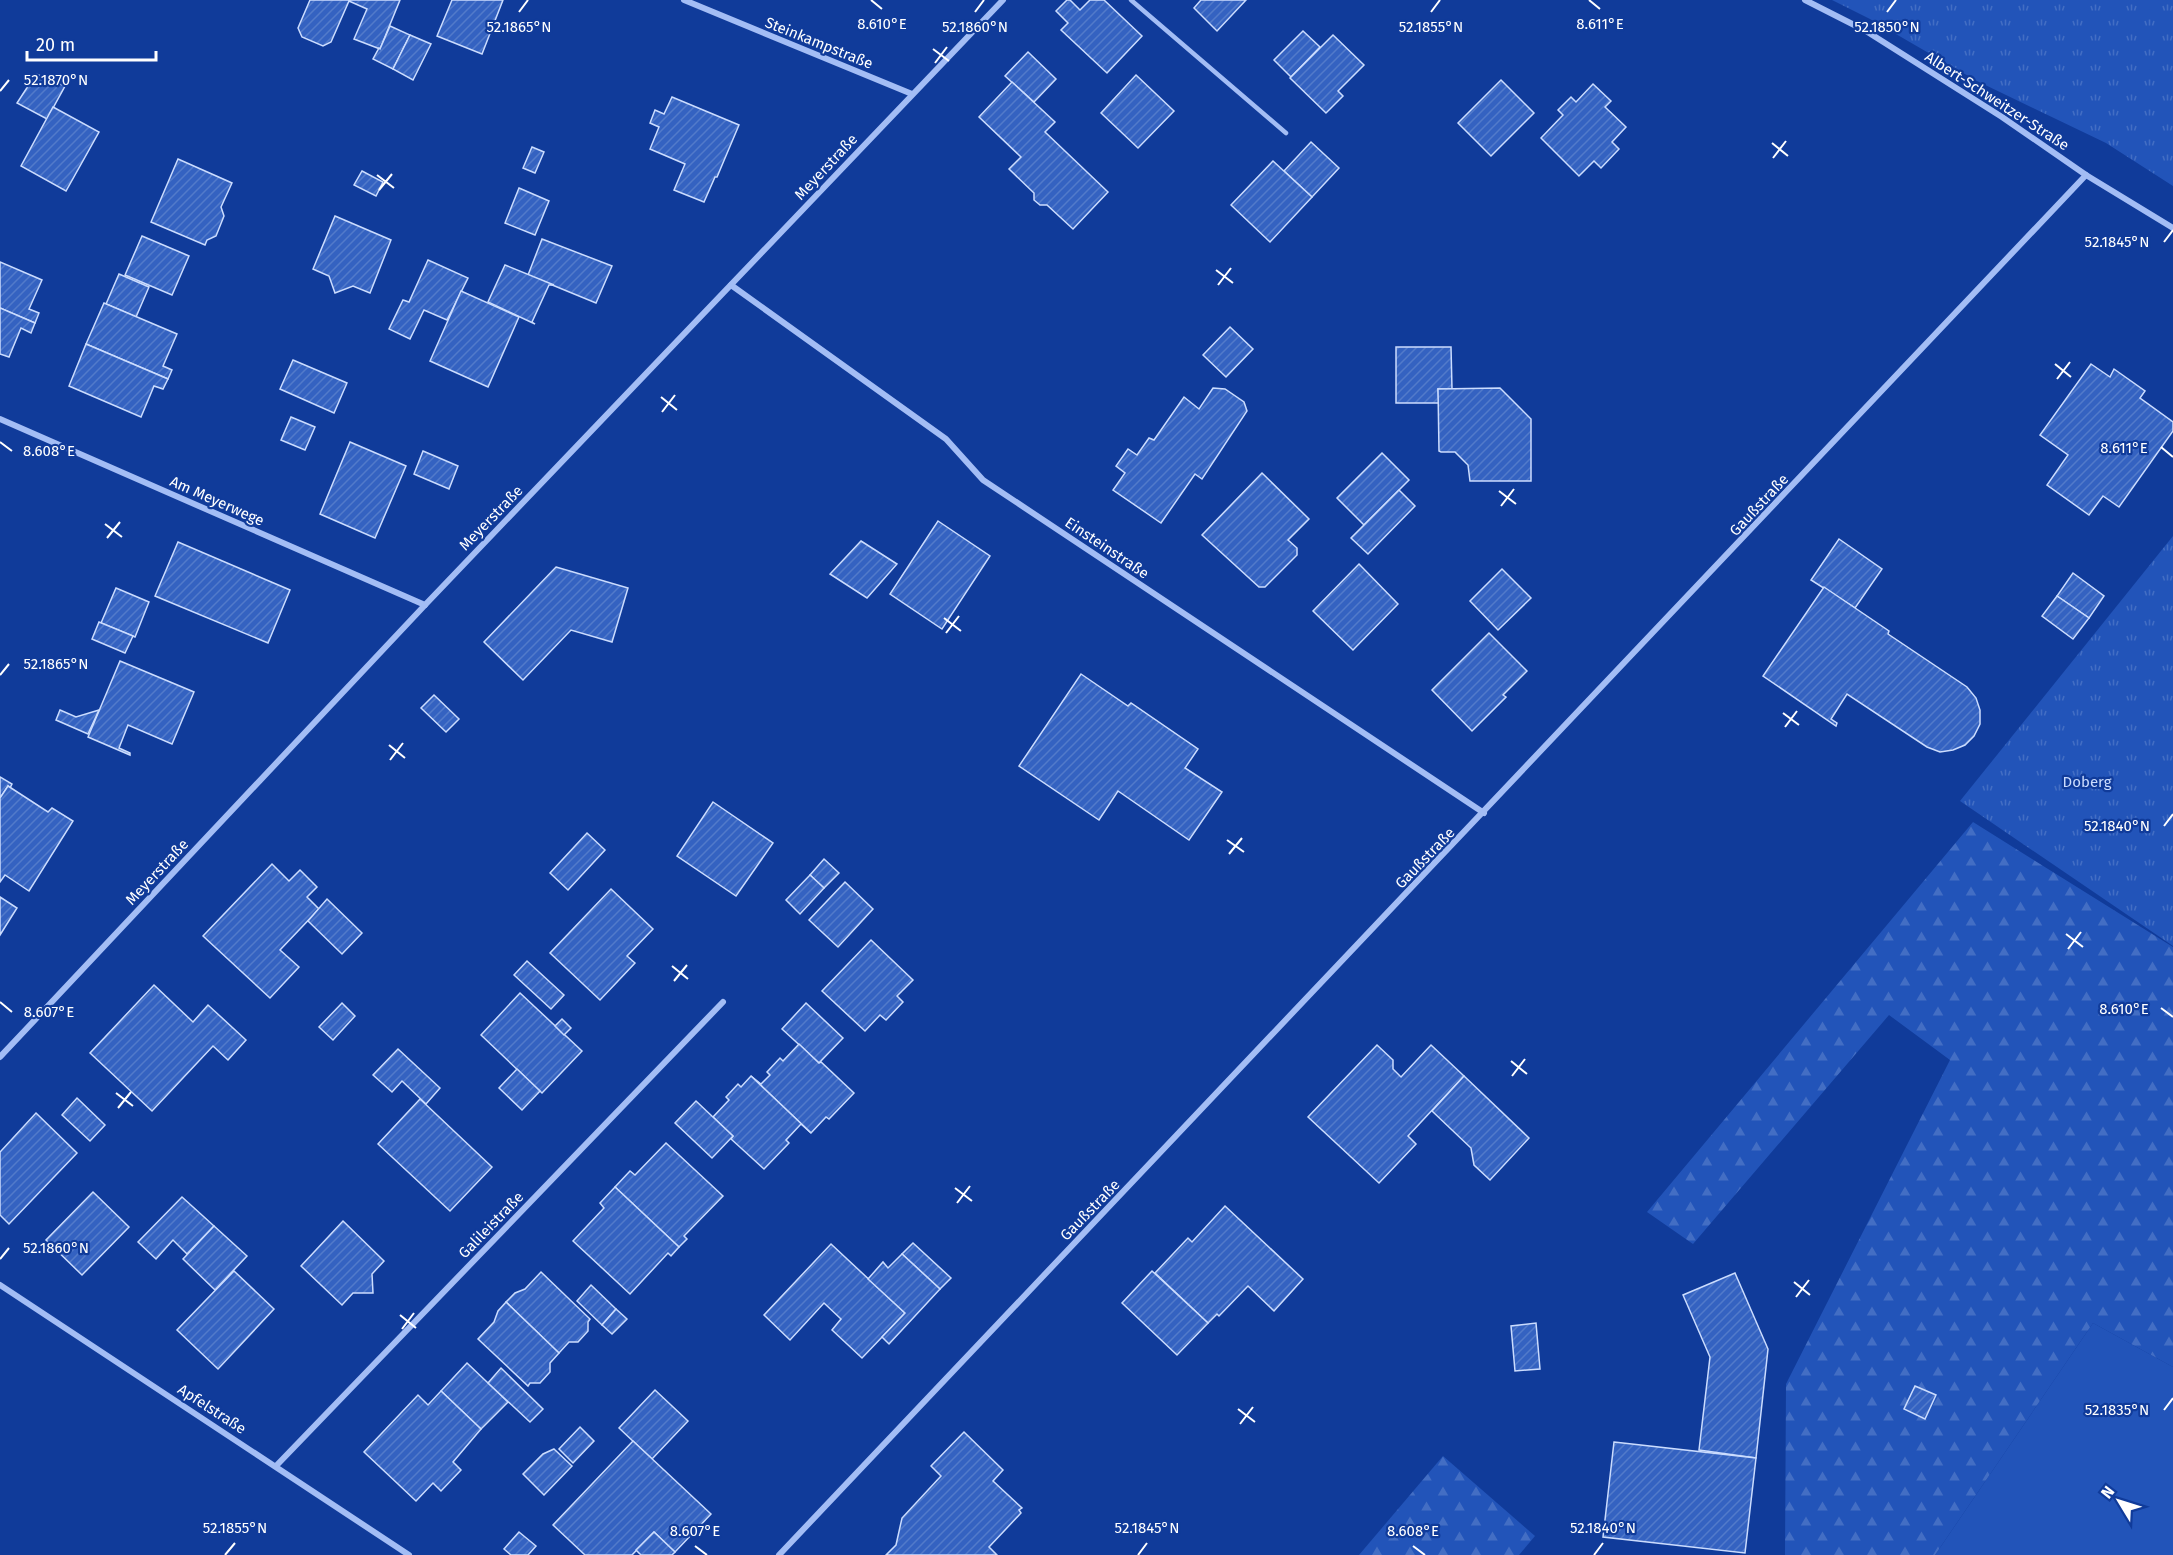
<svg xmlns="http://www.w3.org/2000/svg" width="2173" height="1555" viewBox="0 0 2173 1555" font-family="'Fira Sans',sans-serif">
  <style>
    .green { fill: #2254b9 }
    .forest { fill: url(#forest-firs) }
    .park { fill: url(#park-tufts) }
    .building { fill: url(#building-hatch); stroke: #cbdcfe; stroke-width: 1.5 }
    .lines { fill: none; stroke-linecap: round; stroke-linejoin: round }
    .service { stroke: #a3bdf5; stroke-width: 4.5 }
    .minor { stroke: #a3bdf5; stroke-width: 6 }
    .ticks { fill: none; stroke: #fff; stroke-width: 2 }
    .labels { text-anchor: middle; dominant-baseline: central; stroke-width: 4.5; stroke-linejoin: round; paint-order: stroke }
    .street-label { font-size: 15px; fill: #fff; stroke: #103b9a }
    .park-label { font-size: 15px; fill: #cbdcfe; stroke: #103b9a }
    .ticks-label { font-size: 15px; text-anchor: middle; fill: #fff; stroke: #103b9a; stroke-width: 4.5; stroke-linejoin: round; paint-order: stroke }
  </style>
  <defs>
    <pattern id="forest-firs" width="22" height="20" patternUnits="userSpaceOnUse" patternTransform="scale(1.5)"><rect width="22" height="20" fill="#2254b9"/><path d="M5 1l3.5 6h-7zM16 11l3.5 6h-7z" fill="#436ec4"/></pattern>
    <pattern id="park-tufts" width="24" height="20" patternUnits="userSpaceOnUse" patternTransform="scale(1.5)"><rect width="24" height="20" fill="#2254b9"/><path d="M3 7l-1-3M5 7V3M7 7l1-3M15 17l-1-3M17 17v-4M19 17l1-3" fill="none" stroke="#436ec4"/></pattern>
    <pattern id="building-hatch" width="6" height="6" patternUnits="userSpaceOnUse" patternTransform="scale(1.5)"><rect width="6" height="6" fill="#3462c1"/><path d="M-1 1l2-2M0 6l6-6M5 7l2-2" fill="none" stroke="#527aca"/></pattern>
  </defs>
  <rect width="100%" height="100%" fill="#103b9a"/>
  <!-- green -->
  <path class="green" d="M2093,1323L2173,1367V1555H1935Z"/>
  <!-- forest -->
  <g class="forest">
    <path d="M1973,822L2173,947V1367L2093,1323L1935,1555H1785L1786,1384L1950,1060L1889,1015L1693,1244L1647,1212Z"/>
    <path d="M1443,1456L1535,1536L1519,1555H1359Z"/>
  </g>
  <!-- park -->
  <g class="park">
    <path d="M1832,0H2173V186L2106,143L1977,81L1870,19Z"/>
    <path d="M2173,536V946L1960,801Z"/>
  </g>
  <!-- building -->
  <g class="building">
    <path d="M310,0H400L380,49L354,39L367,9L349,1L331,42L323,46L302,37L298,28Z"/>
    <path d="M452,0H503L482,54L437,36Z"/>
    <path d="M1067,0H1070L1080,10L1090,0H1104L1142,36L1107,73L1061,30L1068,23L1056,11Z"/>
    <path d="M1201,0H1246L1217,31L1194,8Z"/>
    <path d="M390,26L410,35L393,69L373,59L379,48L380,49Z"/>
    <path d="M1303,31L1320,47L1291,77L1274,60Z"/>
    <path d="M410,35L431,44L413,80L393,69Z"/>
    <path d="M1333,35L1364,65L1338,91L1343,96L1326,113L1290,78Z"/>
    <path d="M1028,52L1056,79L1034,102L1005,76Z"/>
    <path d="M36,74L65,86L47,119L17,103Z"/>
    <path d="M1136,75L1174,111L1138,148L1101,113Z"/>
    <path d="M1501,80L1534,113L1491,156L1458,123Z"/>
    <path d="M1012,82L1055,122L1045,132L1108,192L1073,229L1047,205H1040L1034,200V193L1009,169L1021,157L979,117Z"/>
    <path d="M1593,84L1611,101L1605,107L1626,127L1612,142L1619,149L1601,168L1594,161L1579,176L1541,138L1563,115L1558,110L1571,97L1576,102Z"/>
    <path d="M672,97L739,125L717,177H715L704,202L674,190L685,164L650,149L659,127L650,123L655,110L664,114Z"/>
    <path d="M53,107L99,132L66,191L21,166Z"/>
    <path d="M1311,142L1339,168L1312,197L1284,171Z"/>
    <path d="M532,147L544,152L535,173L523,168Z"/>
    <path d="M178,159L232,183L221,207L224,216L216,236L207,240L205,245L151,222Z"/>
    <path d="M1273,161L1312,197L1270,242L1231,205Z"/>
    <path d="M362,171L383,182L376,196L354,185Z"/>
    <path d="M519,188L549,201L535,235L505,223Z"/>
    <path d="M335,216L391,240L370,293L353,286L335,293L329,276L313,269Z"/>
    <path d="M142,236L189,256L172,295L125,275Z"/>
    <path d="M542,239L612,266L596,303L528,275Z"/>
    <path d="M428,260L468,278L447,320L424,310L410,339L389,329L403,300L409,302Z"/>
    <path d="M0,262L42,280L29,309L39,313L35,323L0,308Z"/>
    <path d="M505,265L554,285H549L532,322L535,324L488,302Z"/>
    <path d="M119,274L149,287L136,317L106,304Z"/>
    <path d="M461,291L519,317L488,387L430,361Z"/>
    <path d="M104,303L177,334L163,366L172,370L168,379L86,344Z"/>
    <path d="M0,308L35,323L31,333L21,328L9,357L0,354Z"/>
    <path d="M1230,327L1253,349L1226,377L1203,355Z"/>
    <path d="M86,344L168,379L163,389L154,386L141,417L69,386Z"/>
    <path d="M1396,347H1451L1452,389H1438L1439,403H1396Z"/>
    <path d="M293,360L347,383L334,413L280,389Z"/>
    <path d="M2091,364L2110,377L2114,369L2145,391L2140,398L2173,422V431L2119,507L2103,496L2089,515L2047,485L2068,455L2040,435Z"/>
    <path d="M1213,388L1225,389L1244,402L1247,411L1202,479L1195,474L1161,523L1113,490L1125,473L1116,466L1128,449L1137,455L1149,438L1154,440L1184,397L1199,409Z"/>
    <path d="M1500,388L1531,419V481H1470L1468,465L1455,452H1441L1439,451L1438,389Z"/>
    <path d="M291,417L315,427L305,450L281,440Z"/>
    <path d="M350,442L406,466L375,538L320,514Z"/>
    <path d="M423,451L458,466L449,489L414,474Z"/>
    <path d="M1382,453L1409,480L1364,525L1337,498Z"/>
    <path d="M1262,473L1309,519L1288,540L1297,548V555L1265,587H1259L1202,535Z"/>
    <path d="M1399,490L1415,506L1368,554L1351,538Z"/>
    <path d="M938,521L990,556L942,629L890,594Z"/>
    <path d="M1839,539L1882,569L1855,608L1811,580Z"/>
    <path d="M861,541L897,564L867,598L830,574Z"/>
    <path d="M178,542L290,590L268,643L155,596Z"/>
    <path d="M1359,564L1398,604L1353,650L1313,611Z"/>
    <path d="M556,567L628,588L612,642L571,630L523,680L484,642Z"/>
    <path d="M1502,569L1531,598L1498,630L1470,601Z"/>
    <path d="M2073,573L2104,596L2089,618L2057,596Z"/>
    <path d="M1824,587L1889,631L1888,634L1967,687L1976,698L1980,710V724L1974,736L1965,745L1953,750L1940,752L1927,747L1847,694L1831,719L1837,723L1836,726L1763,676Z"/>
    <path d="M116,588L149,602L135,637L101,623Z"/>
    <path d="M2057,596L2089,618L2073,639L2042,616Z"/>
    <path d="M99,622L133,636L125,653L92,639Z"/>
    <path d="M1489,633L1527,671L1503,695L1506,697L1472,731L1432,690Z"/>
    <path d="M120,661L194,692L172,744L128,725L119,748L130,753V755L88,737Z"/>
    <path d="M1081,674L1128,706L1131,703L1198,749L1185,768L1222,792L1189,840L1118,791L1099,820L1019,766Z"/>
    <path d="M434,695L459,719L446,732L421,708Z"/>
    <path d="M60,710L76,717L99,710L88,734L56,720Z"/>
    <path d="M0,777L12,784L10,788L8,786L0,798Z"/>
    <path d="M8,786L48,812L52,808L73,821L29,891L5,875L0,882V798Z"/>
    <path d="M713,802L773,843L736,896L677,856Z"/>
    <path d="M587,833L605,850L568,890L550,873Z"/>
    <path d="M824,859L839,873L824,888L810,875Z"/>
    <path d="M272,864L289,881L300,870L317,887L307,897L319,909L280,950L299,967L270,998L203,936Z"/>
    <path d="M810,875L824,888L800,914L786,900Z"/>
    <path d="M845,882L873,909L838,947L809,920Z"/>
    <path d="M611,889L653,929L627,956L635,963L600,1000L550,953Z"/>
    <path d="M0,897L17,908L0,935Z"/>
    <path d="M327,899L362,933L342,954L308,921Z"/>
    <path d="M871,940L913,980L897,996L903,1002L886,1020L880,1015L865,1031L822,991Z"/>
    <path d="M527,961L564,995L551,1009L514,975Z"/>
    <path d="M154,985L193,1022L208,1005L246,1040L228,1060L213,1046L152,1111L90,1053Z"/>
    <path d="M520,993L582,1051L542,1093L481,1035Z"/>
    <path d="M342,1003L355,1016L333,1040L319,1027Z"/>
    <path d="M806,1003L843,1038L819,1063L782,1029Z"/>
    <path d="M562,1019L571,1028L564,1035L555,1026Z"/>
    <path d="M799,1044L819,1063L821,1062L854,1093L829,1119L826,1117L811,1133L751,1076L761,1084L770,1075L767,1072L780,1058L783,1061Z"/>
    <path d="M1377,1045L1393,1060V1069L1401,1077L1431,1045L1464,1076L1408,1136L1416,1144L1379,1183L1308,1117Z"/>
    <path d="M398,1049L440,1088L426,1104L402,1081L392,1092L373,1075Z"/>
    <path d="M517,1069L540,1091L522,1110L499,1088Z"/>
    <path d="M751,1076L811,1133L801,1124L786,1140L789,1143L764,1169L731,1139L733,1136L713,1117L729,1100L726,1097L738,1084L741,1087Z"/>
    <path d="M1464,1076L1529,1138L1490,1180L1474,1165L1471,1148L1432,1111Z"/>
    <path d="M77,1098L105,1125L90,1141L62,1115Z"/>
    <path d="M420,1099L492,1167L450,1211L378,1144Z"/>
    <path d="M696,1101L733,1136L712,1158L675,1123Z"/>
    <path d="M36,1113L77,1153L9,1224L0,1215V1152Z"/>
    <path d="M666,1143L723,1196L684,1236L687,1239L679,1247L615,1187L630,1171L635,1175Z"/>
    <path d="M615,1187L679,1247L671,1256L668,1253L630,1294L573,1241L604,1208L600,1203Z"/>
    <path d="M93,1192L129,1227L82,1275L46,1240Z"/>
    <path d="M182,1197L214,1226L187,1254L173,1240L156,1259L138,1242Z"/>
    <path d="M1225,1206L1303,1279L1274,1311L1248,1286L1219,1316L1217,1314L1208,1323L1155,1273L1188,1238L1192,1242Z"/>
    <path d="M343,1221L384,1261L372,1274L373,1293H353L342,1305L301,1266Z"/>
    <path d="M214,1226L247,1256L215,1290L183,1259Z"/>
    <path d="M913,1243L951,1278L940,1289L902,1254Z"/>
    <path d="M831,1244L905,1313L862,1358L832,1330L841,1319L824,1303L790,1340L764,1315Z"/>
    <path d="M902,1254L940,1289L889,1344L882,1337L905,1313L868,1279L883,1262L888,1268Z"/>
    <path d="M234,1271L274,1309L218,1369L177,1330Z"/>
    <path d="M1152,1271L1208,1323L1177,1355L1122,1303Z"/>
    <path d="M541,1272L590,1319L588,1322V1331L578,1342H569L559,1353L506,1302L515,1293L525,1289Z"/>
    <path d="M1735,1273L1768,1349L1756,1458L1699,1450L1710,1357L1683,1295Z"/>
    <path d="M591,1285L616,1309L602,1325L577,1301Z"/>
    <path d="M506,1302L559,1353L550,1363V1372L540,1383H530L528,1386L478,1339L494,1322L498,1311Z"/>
    <path d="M616,1309L627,1319L612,1334L602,1325Z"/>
    <path d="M1536,1323L1540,1369L1515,1371L1511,1326Z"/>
    <path d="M467,1363L508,1402L481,1429L441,1391Z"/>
    <path d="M501,1368L543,1409L530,1422L488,1383Z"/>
    <path d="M1915,1386L1936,1395L1925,1419L1904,1409Z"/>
    <path d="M655,1390L688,1421L652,1459L619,1428Z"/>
    <path d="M441,1391L481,1429L453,1462L461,1470L441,1491L433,1483L416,1501L364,1452L418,1395L428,1405Z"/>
    <path d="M580,1427L594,1441L573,1463L559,1449Z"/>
    <path d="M964,1432L1003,1470L993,1481L1022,1508L1019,1510L1021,1513L989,1547L997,1555H886L896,1545L902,1518L941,1476L931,1466Z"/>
    <path d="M633,1441L711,1514L675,1552L654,1532L632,1555H585L553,1525Z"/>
    <path d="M1614,1442L1756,1458L1745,1553L1603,1537Z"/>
    <path d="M554,1449L572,1466L544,1495L523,1474L543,1454Z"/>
    <path d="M519,1532L536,1546L528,1555H511L504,1549Z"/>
    <path d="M654,1532L675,1552L672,1555H641L636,1550Z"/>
  </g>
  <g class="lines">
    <!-- service -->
    <path class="service" d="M1131,0L1286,133"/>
    <!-- minor -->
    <g class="minor">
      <path d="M684,0L912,94"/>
      <path d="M1805,0L1866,31L2002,117L2086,175L2173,228"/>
      <path d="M731,285L946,439L983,480L1484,813"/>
      <path d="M0,419L425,605"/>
      <path d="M0,1057L425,605L1003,0"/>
      <path d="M0,1285L409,1555"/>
      <path d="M276,1466L723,1002"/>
      <path d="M779,1555L2086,175"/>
    </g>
  </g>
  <!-- ticks -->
  <path class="ticks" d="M871,0L882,9M1589,0L1600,9M519,12L528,0M975,12L984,0M1431,12L1440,0M1887,12L1896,0M933,49L949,61M935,63L947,47M0,91L9,80M1772,143L1788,156M1773,158L1786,141M377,175L394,188M379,190L392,174M2164,242L2173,230M1216,270L1233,283M1218,285L1231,268M2055,364L2071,377M2057,379L2070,362M661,397L677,410M662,412L675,395M0,442L12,451M2161,447L2173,457M1499,491L1516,504M1501,506L1514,489M105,524L122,537M107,538L120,522M944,618L961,631M946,633L959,616M0,675L9,664M1783,713L1799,725M1785,727L1797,711M389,745L405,758M390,760L403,743M2164,826L2173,814M1227,840L1244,852M1229,854L1242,838M2066,934L2083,947M2068,949L2081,932M672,966L688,979M674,981L687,965M0,1002L12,1012M2161,1008L2173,1017M1511,1061L1527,1074M1512,1076L1525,1059M116,1093L133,1106M118,1108L131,1092M955,1188L972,1201M957,1203L970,1186M0,1259L9,1248M1794,1282L1810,1295M1796,1297L1809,1280M400,1315L416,1328M402,1329L414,1313M1238,1409L1255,1422M2164,1410L2173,1398M1240,1424L1253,1407M695,1546L707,1555M1413,1546L1425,1555M225,1555L235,1543M1138,1555L1147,1543M1594,1555L1603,1543"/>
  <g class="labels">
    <!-- street labels -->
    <g class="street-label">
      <text transform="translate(819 43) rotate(22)">Steinkampstraße</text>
      <text transform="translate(1997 101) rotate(33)">Albert-Schweitzer-Straße</text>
      <text transform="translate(826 167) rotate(-47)">Meyerstraße</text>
      <text transform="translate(217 501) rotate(24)">Am Meyerwege</text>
      <text transform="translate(1759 505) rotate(-47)">Gaußstraße</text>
      <text transform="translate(491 518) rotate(-46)">Meyerstraße</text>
      <text transform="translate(1107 548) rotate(34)">Einsteinstraße</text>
      <text transform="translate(1425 858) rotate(-46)">Gaußstraße</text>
      <text transform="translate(157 872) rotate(-47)">Meyerstraße</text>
      <text transform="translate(1090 1210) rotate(-46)">Gaußstraße</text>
      <text transform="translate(491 1225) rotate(-46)">Galileistraße</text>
      <text transform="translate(212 1409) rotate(33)">Apfelstraße</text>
    </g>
    <!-- park labels -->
    <g class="park-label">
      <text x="2087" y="782">Doberg</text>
    </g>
  </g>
  <g class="ticks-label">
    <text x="882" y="29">8.610°E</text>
    <text x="1600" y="29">8.611°E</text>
    <text x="519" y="32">52.1865°N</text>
    <text x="975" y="32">52.1860°N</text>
    <text x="1431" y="32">52.1855°N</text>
    <text x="1887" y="32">52.1850°N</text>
    <text x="56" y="85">52.1870°N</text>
    <text x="2117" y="247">52.1845°N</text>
    <text x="2124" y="453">8.611°E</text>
    <text x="49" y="456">8.608°E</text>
    <text x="56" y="669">52.1865°N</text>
    <text x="2117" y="831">52.1840°N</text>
    <text x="2124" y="1014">8.610°E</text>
    <text x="49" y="1017">8.607°E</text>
    <text x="56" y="1253">52.1860°N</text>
    <text x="2117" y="1415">52.1835°N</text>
    <text x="235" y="1533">52.1855°N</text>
    <text x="1147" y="1533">52.1845°N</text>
    <text x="1603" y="1533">52.1840°N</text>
    <text x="695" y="1536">8.607°E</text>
    <text x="1413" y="1536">8.608°E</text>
  </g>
  <!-- north arrow -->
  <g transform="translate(2119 1501) rotate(308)" stroke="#103b9a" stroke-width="4.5" paint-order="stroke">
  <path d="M0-4.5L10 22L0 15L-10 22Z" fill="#ffffff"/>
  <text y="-9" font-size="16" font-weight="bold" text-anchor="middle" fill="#ffffff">N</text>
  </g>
  <!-- scale -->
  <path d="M27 51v9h129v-9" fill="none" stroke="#ffffff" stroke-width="3"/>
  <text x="36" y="51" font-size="18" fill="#ffffff" stroke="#103b9a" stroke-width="4.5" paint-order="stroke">20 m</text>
</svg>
